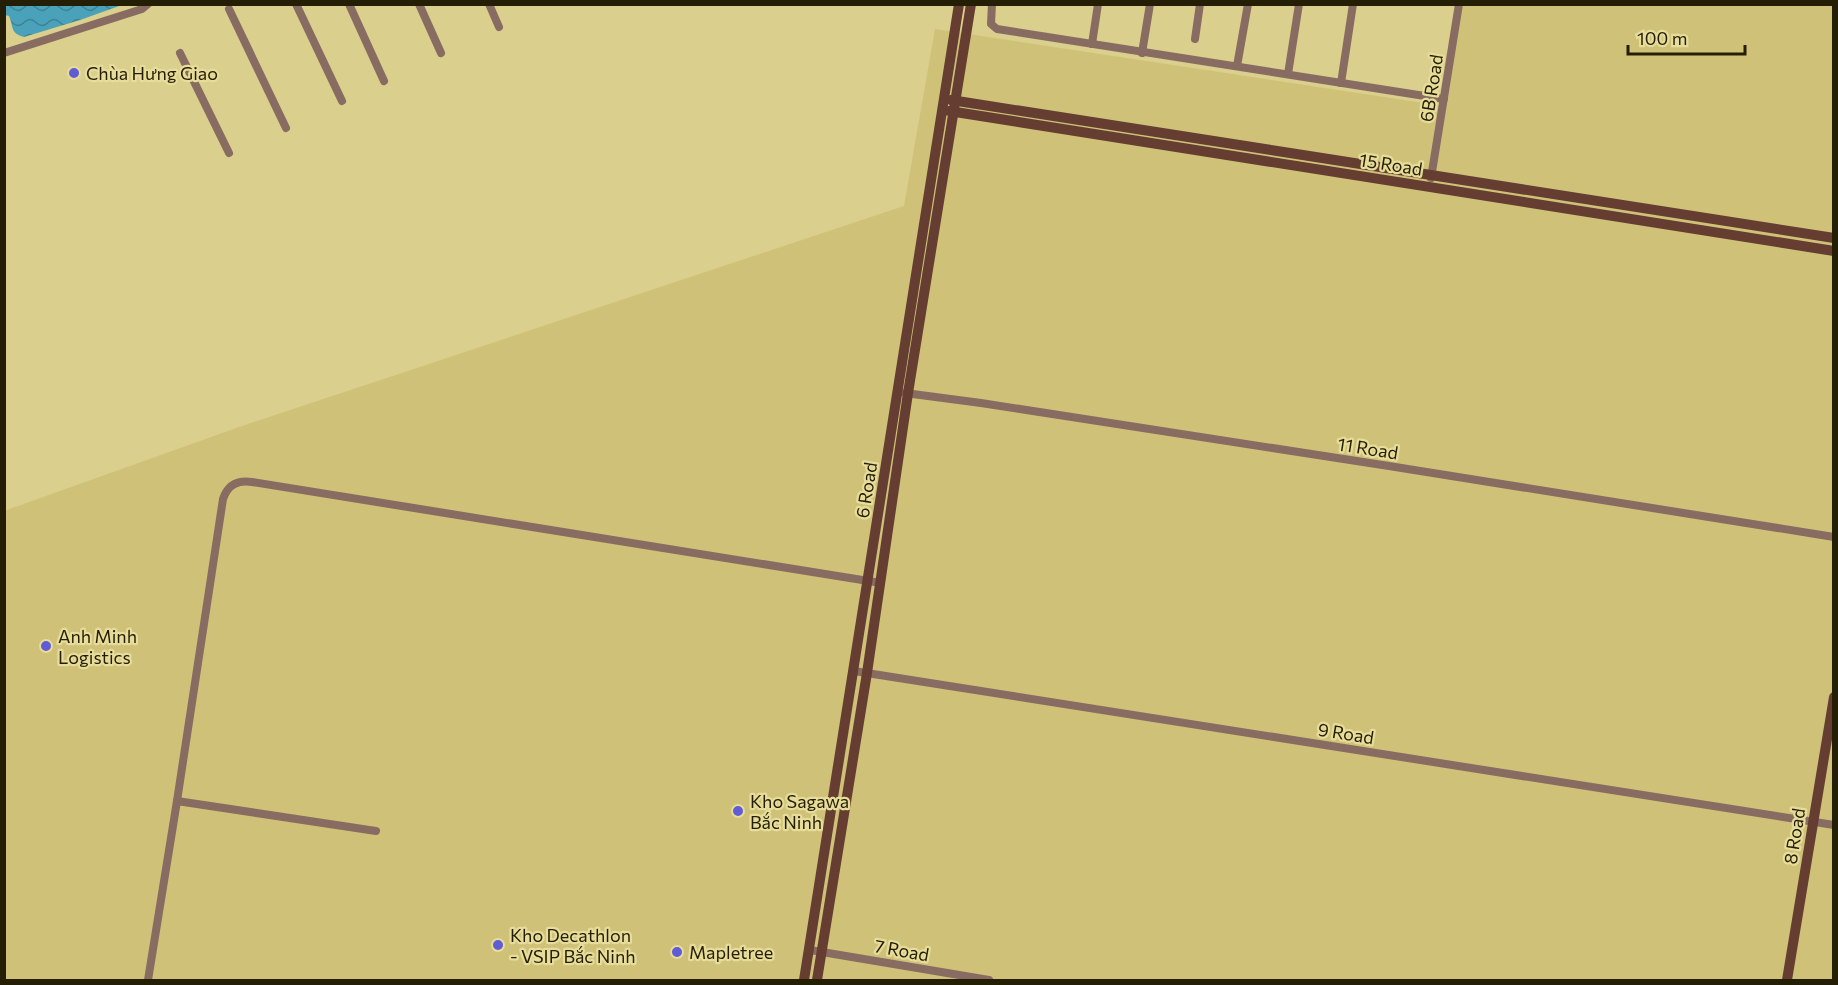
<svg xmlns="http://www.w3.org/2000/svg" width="1838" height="985" viewBox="0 0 1838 985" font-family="Commissioner,sans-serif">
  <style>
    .built { fill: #cfc278 }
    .water { fill: url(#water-waves) }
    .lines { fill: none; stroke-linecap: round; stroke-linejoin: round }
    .street { stroke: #886c62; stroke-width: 8 }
    .secondary { stroke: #653e31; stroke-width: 10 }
    .poi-dot { fill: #5f5cd5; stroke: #e7dc99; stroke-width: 2 }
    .labels { text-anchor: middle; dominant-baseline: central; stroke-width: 4.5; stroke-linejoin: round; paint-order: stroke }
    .poi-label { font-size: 18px; fill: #241f04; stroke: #e7dc99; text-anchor: start }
    .street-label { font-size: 18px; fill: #241f04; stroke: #e7dc99 }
  </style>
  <defs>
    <pattern id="water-waves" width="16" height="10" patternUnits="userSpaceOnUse" patternTransform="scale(1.5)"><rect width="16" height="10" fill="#49a1ba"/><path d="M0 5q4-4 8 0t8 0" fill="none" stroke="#3d8395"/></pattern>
  </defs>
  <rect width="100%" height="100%" fill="#dacf8c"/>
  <!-- built -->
  <path class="built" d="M1461,5H1833V980H5L4,511L242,426L904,206L935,29L1444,106Z"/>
  <!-- water -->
  <path class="water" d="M4,5L5,4L122,5L80,20L24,37C10,33 14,28 9,16L5,15Z"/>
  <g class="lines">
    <!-- street -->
    <g class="street">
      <path d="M296,4L342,101"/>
      <path d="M349,4L384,81"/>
      <path d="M419,4L441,53"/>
      <path d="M489,4L499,27"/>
      <path d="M992,4L991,24L997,29L1444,99"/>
      <path d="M229,9L286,128"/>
      <path d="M1195,39L1200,4"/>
      <path d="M1092,44L1098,4"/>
      <path d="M4,53L142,9L148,4"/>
      <path d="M180,53L229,153"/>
      <path d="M1142,53L1150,4"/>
      <path d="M1237,66L1248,4"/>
      <path d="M1288,74L1299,4"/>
      <path d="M1341,83L1353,4"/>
      <path d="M1431,178L1459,4"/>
      <path d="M905,393L981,403L1389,466L1834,537"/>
      <path d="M854,671L1834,825"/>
      <path d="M177,801L223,499C228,484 238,480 252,482L881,583"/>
      <path d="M810,950L989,980"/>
      <path d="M148,980L177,801L376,831"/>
    </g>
    <!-- secondary -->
    <g class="secondary">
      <path d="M951,100L1834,238"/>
      <path d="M949,111L1834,251"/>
      <path d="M804,980L959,4"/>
      <path d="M817,980L867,673L908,393L971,4"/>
      <path d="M1787,980L1834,697"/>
    </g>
  </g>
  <!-- markers -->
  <g class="poi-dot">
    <circle cx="74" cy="73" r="6"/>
    <circle cx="46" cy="646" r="6"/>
    <circle cx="738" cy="811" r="6"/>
    <circle cx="498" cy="945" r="6"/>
    <circle cx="677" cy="952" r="6"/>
  </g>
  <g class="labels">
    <!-- poi labels -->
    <g class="poi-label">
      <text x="86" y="73">Chùa Hưng Giao</text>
      <text x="58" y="636">Anh Minh<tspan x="58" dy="21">Logistics</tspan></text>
      <text x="750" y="801">Kho Sagawa<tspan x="750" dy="21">Bắc Ninh</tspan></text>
      <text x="510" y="935">Kho Decathlon<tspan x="510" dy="21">- VSIP Bắc Ninh</tspan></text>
      <text x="689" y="952">Mapletree</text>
    </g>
    <!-- street labels -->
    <g class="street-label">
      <text transform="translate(1431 88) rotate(-81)">6B Road</text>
      <text transform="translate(1391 164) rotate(9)">15 Road</text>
      <text transform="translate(1368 448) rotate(9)">11 Road</text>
      <text transform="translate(866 490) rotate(-81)">6 Road</text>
      <text transform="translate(1346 733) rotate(9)">9 Road</text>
      <text transform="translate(1794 836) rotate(-81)">8 Road</text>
      <text transform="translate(902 950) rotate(10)">7 Road</text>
    </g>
  </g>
  <!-- border -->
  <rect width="1838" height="985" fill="none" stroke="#241f04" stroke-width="12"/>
  <!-- scale -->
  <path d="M1628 45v9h117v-9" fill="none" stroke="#241f04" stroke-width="3"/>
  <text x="1637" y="45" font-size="18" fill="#241f04" stroke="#e7dc99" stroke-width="4.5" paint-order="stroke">100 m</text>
</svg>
